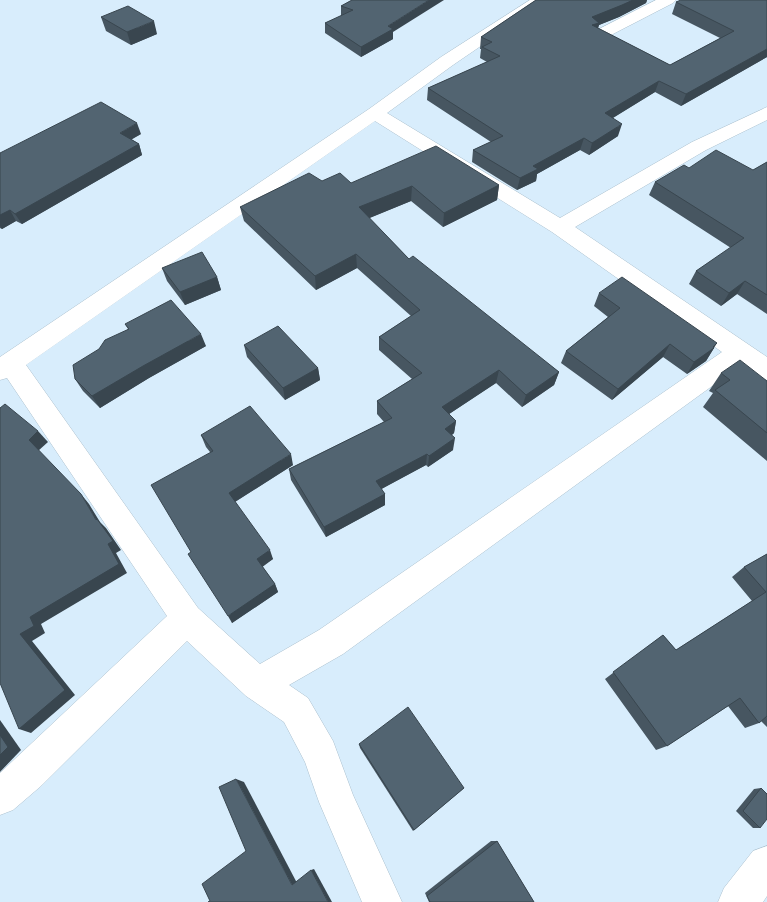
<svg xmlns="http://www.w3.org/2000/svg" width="767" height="902" viewBox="0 0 767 902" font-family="'IBM Plex Sans',sans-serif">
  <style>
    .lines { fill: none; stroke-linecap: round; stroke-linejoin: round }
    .minor-casing { stroke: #abc0ce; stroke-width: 1 }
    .minor { fill: #fff; fill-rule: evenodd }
    .wall { fill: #475661 }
    .shaded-wall { fill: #39464f }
    .building { fill: #526471; stroke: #39464f }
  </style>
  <rect width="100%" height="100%" fill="#d8edfc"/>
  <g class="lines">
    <defs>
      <g id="minor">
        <path d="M530,0H548L453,65L387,113L560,218L692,142L767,107V120L706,150L575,227L767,357V380L758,377L741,365L343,654L289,685L308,698L333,741L353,795L402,902H362L319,802L305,762L284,722L246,696L187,641L41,786L13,810L0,815V773L167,616L7,378L0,380V357L369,109L441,57ZM375,121L552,232L722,352L319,630L260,664L198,608L26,365Z"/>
        <path d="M656,0H676L673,3L611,35H599L597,32L599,29Z"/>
        <path d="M767,846V896L763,902H718L724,888L753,851Z"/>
      </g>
    </defs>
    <!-- minor casing -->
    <use href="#minor" class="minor-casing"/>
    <!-- minor -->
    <use href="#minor" class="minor"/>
  </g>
  <!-- wall -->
  <g class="wall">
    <path d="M352,0L393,32V39L361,57L325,33V23L341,16V6Z"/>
    <path d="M536,0H647L646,3L619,17L599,25L598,28L670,65L720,38L672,14L676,2L767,0V57L681,106L655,92L613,118L618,136L589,155L580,150L537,174L536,181L517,190L472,162L473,150L491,142L427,100L428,88L487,62L480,58L481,49H480L481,37Z"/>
    <path d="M101,17L157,34L131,45L106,31Z"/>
    <path d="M141,134L131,139L139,144L142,155L22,224L16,221L2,229L0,228V153Z"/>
    <path d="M767,162V314L737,294L721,306L689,284L696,271L731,248L649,195L655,182L689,168L753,170Z"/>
    <path d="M322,181L351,183L499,185L497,200L443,227L411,201L369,218L409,259L559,372L554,385L522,407L496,383L449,414L456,421L454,433L452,435L453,450L428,467L426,465L381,489L385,494V505L326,537L291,480L289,469L384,422L377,414V401L412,379L379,350V337L411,316L357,268L316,290L244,221L240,207Z"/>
    <path d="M162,268L217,277L221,290L185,305L167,281Z"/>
    <path d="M599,293L714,348L706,361L687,374L663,357L612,400L561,363L566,351L608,317L594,306Z"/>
    <path d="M125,324L206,346L149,378L100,408L83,391L75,379L128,329Z"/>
    <path d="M244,345L318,368L320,380L285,400L247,357Z"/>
    <path d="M721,373L767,381V461L703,407L713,393L709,391Z"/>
    <path d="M201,435L293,465L235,502L273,559L262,566L275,584L278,592L232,623L210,452L206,447Z"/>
    <path d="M767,554V727L761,721L759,723L745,728L728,706L667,746L656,750L605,679L663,635L676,650L752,601L732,577L744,567Z"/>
    <path d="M359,744L464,788L413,831L360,748Z"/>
    <path d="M761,788L760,828H753L736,811L754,789Z"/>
    <path d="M491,841H497L534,902H429L425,893Z"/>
  </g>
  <!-- shaded-wall -->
  <g class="shaded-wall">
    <path d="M429,0H444L393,32V39L361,57V47L388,26Z"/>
    <path d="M633,0H647L646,3L619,17L599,25L596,34L590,37L592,17Z"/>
    <path d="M154,21L157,34L131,45L127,32Z"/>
    <path d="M767,49V57L681,106L686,94Z"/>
    <path d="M659,81L655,92L601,125L605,113Z"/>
    <path d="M137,123L141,134L124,144L120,133Z"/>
    <path d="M622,124L618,136L589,155L592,143Z"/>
    <path d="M584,138L580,150L537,174L536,181L517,190L520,178L533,166Z"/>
    <path d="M139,144L142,155L22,224L15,214Z"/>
    <path d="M499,185L497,200L443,227L444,213Z"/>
    <path d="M412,186L411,201L360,222L359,207Z"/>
    <path d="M10,210L16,221L2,229L0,226V215Z"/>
    <path d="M356,254L357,268L316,290L315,276Z"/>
    <path d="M217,277L221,290L185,305L180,292Z"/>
    <path d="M745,281L737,294L721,306L729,293Z"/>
    <path d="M201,334L206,346L149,378L100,408L92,396L143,366Z"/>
    <path d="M717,343L706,361L687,374L694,362Z"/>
    <path d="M670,344L663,357L612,400L618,389Z"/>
    <path d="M318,368L320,380L285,400L283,388Z"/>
    <path d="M499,370L496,383L440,420L442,407Z"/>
    <path d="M559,372L554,385L522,407L526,395Z"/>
    <path d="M456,421L454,433L444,441L445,429Z"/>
    <path d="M38,431L48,442L38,451L29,440Z"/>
    <path d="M455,438L453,450L428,467L429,456Z"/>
    <path d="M291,454L293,465L233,503L229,493Z"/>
    <path d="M427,454L426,465L376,492V481Z"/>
    <path d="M81,494L89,504L100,522L106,528L121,550L116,553L127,573L41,624L45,633L32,641L75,695L31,733L19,729L20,634L30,617L108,544L96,520Z"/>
    <path d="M385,494V505L326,537L324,527Z"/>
    <path d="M270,550L273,559L261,568L257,559Z"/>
    <path d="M275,584L278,592L232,623L228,616Z"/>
    <path d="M0,720L21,750L0,772Z"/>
    <path d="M236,779L244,782L297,883L292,885Z"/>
    <path d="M314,869L332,902H328L311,870Z"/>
  </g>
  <!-- building -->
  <g class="building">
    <path d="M352,0H429L388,26L393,29L361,47L325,23L353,10L341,6Z"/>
    <path d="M536,0H633L622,5L592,17L599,23L592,25L670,65L734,31L676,2L681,0H767V49L686,94L659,81L605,113L622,124L592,143L584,138L533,166L538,169L520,178L473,150L503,136L428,88L500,56L482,47L492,42L481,37Z"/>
    <path d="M128,6L154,21L127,32L101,17Z"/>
    <path d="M101,102L137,123L120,133L139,144L15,214L10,210L0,215V153Z"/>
    <path d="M436,146L499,185L444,213L412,186L359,207L409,259L413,256L559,372L526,395L499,370L442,407L456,421L445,429L455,438L429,456L427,454L376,481L385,494L324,527L289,469L392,418L377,401L422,373L379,337L420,310L356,254L315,276L240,207L309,173L322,181L340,173L351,183Z"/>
    <path d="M716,150L753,170L767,162V295L745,281L729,293L696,271L744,238L655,182L684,165L689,168Z"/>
    <path d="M202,252L217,277L180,292L162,268Z"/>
    <path d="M622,277L717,343L713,347L714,348L694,362L670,344L618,389L566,351L620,308L599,293Z"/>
    <path d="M171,300L201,334L143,366L92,396L75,379L73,365L99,349L105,340L129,329L125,324Z"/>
    <path d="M278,326L318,368L283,388L244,345Z"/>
    <path d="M740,360L767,381V433L715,390L730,380L721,373Z"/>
    <path d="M5,404L38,431L29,440L81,494L96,520L97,519L113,541L108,544L119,564L30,617L34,626L20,634L65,690L19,729L0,683V408Z"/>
    <path d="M250,406L291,454L229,493L270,550L257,559L275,584L228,616L188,554L191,552L151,485L213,451L201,435Z"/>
    <path d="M767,554V716L759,723L740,698L667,746L613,672L663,635L676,650L766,592L744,567Z"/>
    <path d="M408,707L464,788L414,830L359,744Z"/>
    <path d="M0,735L8,747L0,755Z"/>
    <path d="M236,779L292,885L311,870L328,902H208L210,901L202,884L246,851L219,787Z"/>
    <path d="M761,788L767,794V819L760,828L743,811Z"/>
    <path d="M497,841L534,902H430L427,896Z"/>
  </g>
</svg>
